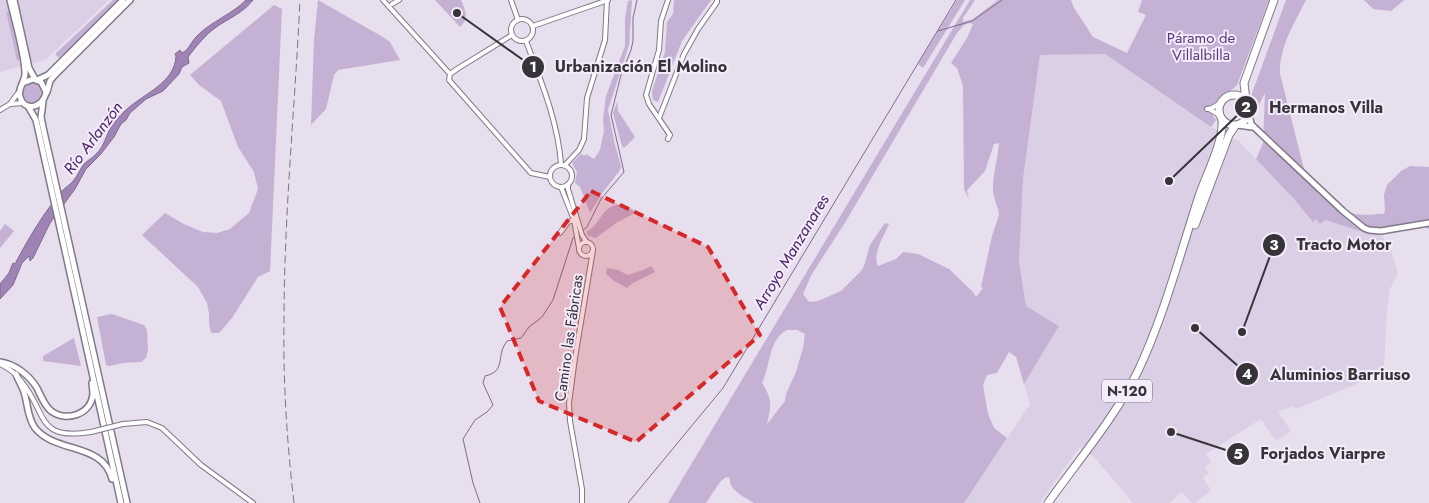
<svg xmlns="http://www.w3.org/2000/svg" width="1429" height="503" viewBox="0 0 1429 503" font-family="Jost,sans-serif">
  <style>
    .built { fill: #dbcfe5 }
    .green { fill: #c4b1d4; fill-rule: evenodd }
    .water { fill: #a083b5; stroke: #806b90 }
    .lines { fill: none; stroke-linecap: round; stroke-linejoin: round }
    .stream { stroke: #806b90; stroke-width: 1 }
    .street-casing { stroke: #807987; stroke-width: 6 }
    .secondary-casing { stroke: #807987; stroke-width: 8 }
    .highway-casing { stroke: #807987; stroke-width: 9 }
    .street { stroke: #fff; stroke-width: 4 }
    .secondary { stroke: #fff; stroke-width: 5 }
    .highway { stroke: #fff; stroke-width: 7 }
    .rail { stroke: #7b7680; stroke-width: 1; stroke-dasharray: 8 4; stroke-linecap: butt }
    .street-bridge-casing { stroke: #807987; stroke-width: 6; stroke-linecap: butt }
    .street-bridge { stroke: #fff; stroke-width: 4 }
    .marked { fill: #d62828; fill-opacity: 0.2; stroke: #d62828; stroke-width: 4; stroke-dasharray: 10 6; stroke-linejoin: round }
    .labels { text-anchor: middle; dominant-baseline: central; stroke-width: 4; stroke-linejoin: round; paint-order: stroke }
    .shield { fill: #f4ebfb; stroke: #6f6a73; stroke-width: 1 }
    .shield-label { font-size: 14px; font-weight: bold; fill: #363339 }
    .park-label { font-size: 15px; fill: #5d3777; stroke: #f4ebfb }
    .street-label { font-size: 15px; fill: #363339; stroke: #f4ebfb }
    .water-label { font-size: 16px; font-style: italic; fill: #4a2462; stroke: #f4ebfb }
    .leader { fill: none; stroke: #363339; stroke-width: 2 }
    .callout-dot { fill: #363339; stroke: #f4ebfb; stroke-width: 2 }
    .mark-label { font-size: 15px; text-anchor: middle; font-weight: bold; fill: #fff }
    .callout-label { font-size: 16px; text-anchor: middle; font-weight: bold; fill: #363339; stroke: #f4ebfb; stroke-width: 4; stroke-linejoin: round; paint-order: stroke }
  </style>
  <rect width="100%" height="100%" fill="#e7deee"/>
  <!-- built -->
  <g class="built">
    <path d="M0,0H109L45,60L0,72Z"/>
    <path d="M1105,54L1211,127L1239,141L1294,199L1313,221L1316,219L1325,220L1366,233H1380L1392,253L1398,273L1390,289L1387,309L1384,365L1354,385L1296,409L1293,406L1278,412L1291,431L1276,441L1261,419L1206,454L1211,462L1205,467L1209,473L1203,478L1211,490L1196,503H1192L1182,492L1169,503H1133L1094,457L1079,448L1040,503H964L1030,404L1024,384L1059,326L1026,306L1019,262L1023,179L1040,55Z"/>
  </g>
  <!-- green -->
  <g class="green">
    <path d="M113,0H120L66,55L63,54L59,58L55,54Z"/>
    <path d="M318,0L383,37L390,42L400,60L338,70L334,75L326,109L311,125L314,40Z"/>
    <path d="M435,0H461C465,11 470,18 460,27Z"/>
    <path d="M632,0L629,45L608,110L615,145L621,166L620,170L603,192L590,213L580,187L575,183L577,172L572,163L581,154L584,156L586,154L594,159L600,150L604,131L603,119L606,96L625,46V18L628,1Z"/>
    <path d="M674,0H711L682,41L658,102L653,100L652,91L665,52L667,22L673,14Z"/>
    <path d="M957,0H965L923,68L918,64Z"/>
    <path d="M970,0H975L963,18V22L973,19L998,0H1071L1074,8L1093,37L1127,53L1146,15L1138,12L1142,0H1269L1237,85L1233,89L1221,96L1214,104L1205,107V111L1211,113L1216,120L1211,127L1105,54L1040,55L1023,179L1019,262L1026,306L1059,326L1024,384L1016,357L1009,352L997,373L987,375L983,385L988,414L994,428L1007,438L964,503H754C745,497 728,490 730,478L726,477L720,482L706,503H668ZM969,23L973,24L967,38L951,63L957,68L963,86L964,189L969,199L967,191L969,188L985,171L994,144L999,143C998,157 993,174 993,188C993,199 999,208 999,215L992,236L981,287L983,288L976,297L973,292L949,269L918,254L903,252L896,259L878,266C872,254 884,236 889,224L885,223L870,245L864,266L861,271L841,291L818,301L809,302L803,294L812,274L846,221L957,33L964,25ZM787,330H797L805,334L803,348L796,372L786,394L785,401L767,424C771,406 773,400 762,383C771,365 768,340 787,330Z"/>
    <path d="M1286,0H1306C1294,24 1279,47 1280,74L1305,173L1347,211C1358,217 1371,214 1383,214L1385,212L1384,195L1387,185L1401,171L1410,166L1429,167V229L1423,226L1409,230L1366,233L1325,220L1320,224L1316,219L1313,222L1294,199L1256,159L1263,143L1265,93L1256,111L1251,96Z"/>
    <path d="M1364,0H1404L1391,11L1373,9Z"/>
    <path d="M274,5L282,9L270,271L258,277L232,318L219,333H211L209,324V314L207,303L198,287L142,235L165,213L184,224L203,232L217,233L230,229L249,213L258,189L254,172L238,147L221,101L199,85L190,75Z"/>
    <path d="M6,11L10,13L20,58L17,61Z"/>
    <circle cx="33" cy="93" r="10"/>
    <path d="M617,102L618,111L635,137L624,148L622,146L613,113Z"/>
    <path d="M623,204L634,210L635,213L616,223L596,238L588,236L586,230L588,231C603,221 601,205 623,204Z"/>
    <path d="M5,224L14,231L0,248V231Z"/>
    <path d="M651,266L655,272L633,283L627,288L614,281L606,274L607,268L618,270L628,275L643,270Z"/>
    <path d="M112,314L144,325L147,330L148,350L146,358L141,362L123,363L109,366L106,365L97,317Z"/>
    <path d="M74,338L81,366L43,361V356Z"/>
  </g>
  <!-- water -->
  <path class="water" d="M246,0H253C243,13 229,18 215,28C205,35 195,48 188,57L189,63L182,67L179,74L163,91L146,99L130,113L126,120L121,124L114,137L100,155L86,169L75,189L50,223L33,258L30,261L29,256L22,263L13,285L0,299V284L9,273L13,263L15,264C28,239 44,212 63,190C66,187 71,184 74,180C78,175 80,169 84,164C88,160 93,158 96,154C103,148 105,139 109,131C112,124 120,115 126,110C143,94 175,83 176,56L175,54L180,50L182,53C189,50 192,40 198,35C212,21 231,15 246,0Z"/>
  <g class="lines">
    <!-- stream -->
    <g class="stream">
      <path d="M938,31L972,21L1002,0"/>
      <path d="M480,503L473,483L463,439L475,420L487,412L493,405L483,383L485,376C507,371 495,357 507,341L521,338L529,327L542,317L553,300L573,238L587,227L601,199L624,172L611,115L621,75L631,50L633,41V18L637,0"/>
      <path d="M628,503L723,388L956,0"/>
    </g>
    <defs>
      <g id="street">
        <path d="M383,0L450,74"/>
        <path d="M511,0L518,20"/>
        <path d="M392,4L399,0"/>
        <circle cx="522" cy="30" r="11"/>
        <path d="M533,26L608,0"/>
        <path d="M512,35L457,69L450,74L449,80L531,173L550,177"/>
        <path d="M526,41C541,81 558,122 561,164"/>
        <path d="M10,104L24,103"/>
        <path d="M1207,109L1212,108L1220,103"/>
        <path d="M1209,109L1219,115"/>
        <path d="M0,110L10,104L18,93"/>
        <path d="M659,118L684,54L698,29L717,2V0"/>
        <path d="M668,139L670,135L649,104L646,95L659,50L661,21L668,0"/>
        <path d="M565,165L579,150L584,139L587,98L605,40L607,0"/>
        <circle cx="561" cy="176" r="11"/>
        <path d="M568,184V189L582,235L586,241"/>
        <path d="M561,187L574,220L579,248"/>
        <path d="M560,233L568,222L574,220"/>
        <circle cx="586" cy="249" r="7"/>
        <path d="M0,364C8,368 16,373 21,381C48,413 35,441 91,432"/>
        <path d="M123,424L147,422L162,428L201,465L253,503"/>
        <path d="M582,503V489L570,421L569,403L575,358L593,250"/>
      </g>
      <g id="secondary">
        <path d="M10,0C15,22 24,50 25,72C26,81 17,88 20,97C25,113 44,107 46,92L41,82L33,79L23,83"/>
        <path d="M14,0L29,68L35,79"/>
        <path d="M37,80L48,75L123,0"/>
        <path d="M47,92L50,81L54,76L130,0"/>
        <path d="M43,102L41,117L43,127L127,503"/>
        <path d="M28,106L36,120L121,503"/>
        <path d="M1249,114L1251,124L1255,128L1343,211L1364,228L1369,230L1381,231L1429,223"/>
        <path d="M1238,125L1252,127"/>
        <path d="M0,362C15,364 29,375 37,388C41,396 44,405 51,411C66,422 91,415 93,394C93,390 92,386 92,383"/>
        <path d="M16,374C18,380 22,386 24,392C28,404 27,417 35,428C56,454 103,442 112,479"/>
      </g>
      <g id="highway">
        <circle cx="1234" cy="110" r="15"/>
        <path d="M1246,101L1244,83L1274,0"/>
        <path d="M1195,225L1229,135L1235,126"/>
        <path d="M1048,503C1077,462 1116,416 1138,371C1164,316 1180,254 1199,196C1206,175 1224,141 1222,120"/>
      </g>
    </defs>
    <!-- street casing -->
    <use href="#street" class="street-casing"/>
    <!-- secondary casing -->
    <use href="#secondary" class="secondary-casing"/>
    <!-- highway casing -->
    <use href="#highway" class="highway-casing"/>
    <!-- street -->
    <use href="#street" class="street"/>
    <!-- secondary -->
    <use href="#secondary" class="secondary"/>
    <!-- highway -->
    <use href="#highway" class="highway"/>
    <!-- rail -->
    <path class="rail" d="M294,503C287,443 283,382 284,322C284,214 295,107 300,0"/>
    <defs>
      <path id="street-bridge" d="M91,432L123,424"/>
    </defs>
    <!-- street-bridge casing -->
    <use href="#street-bridge" class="street-bridge-casing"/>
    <!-- street-bridge -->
    <use href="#street-bridge" class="street-bridge"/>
  </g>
  <!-- marked area -->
  <path class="marked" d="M591,191L708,247L760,335L636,442L539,401L500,307Z"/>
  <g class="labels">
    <!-- shield labels -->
    <rect class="shield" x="1102" y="379.5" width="50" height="23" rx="4"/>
    <g class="shield-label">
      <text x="1127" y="391">N-120</text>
    </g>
    <!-- park labels -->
    <g class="park-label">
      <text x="1201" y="38">Páramo de<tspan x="1201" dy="17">Villalbilla</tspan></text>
    </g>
    <!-- street labels -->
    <g class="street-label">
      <text transform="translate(569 338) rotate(-82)">Camino las Fábricas</text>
    </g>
    <!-- water labels -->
    <g class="water-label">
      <text transform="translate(93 138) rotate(-53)">Río Arlanzón</text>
      <text transform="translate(791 252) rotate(-59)">Arroyo Manzanares</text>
    </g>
  </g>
  <!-- callouts -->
  <path class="leader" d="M457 13L533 67M1169 181L1246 107M1242 332L1274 245M1195 328L1247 374M1171 432L1238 454"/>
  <g class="callout-dot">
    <circle cx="457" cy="13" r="5"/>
    <circle cx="1169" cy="181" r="5"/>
    <circle cx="1242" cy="332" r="5"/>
    <circle cx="1195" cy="328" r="5"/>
    <circle cx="1171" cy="432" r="5"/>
    <circle cx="533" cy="67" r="12"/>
    <circle cx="1246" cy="107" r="12"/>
    <circle cx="1274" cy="245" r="12"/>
    <circle cx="1247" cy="374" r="12"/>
    <circle cx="1238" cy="454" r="12"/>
  </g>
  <g class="mark-label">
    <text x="533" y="72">1</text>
    <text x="1246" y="112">2</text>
    <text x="1274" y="250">3</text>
    <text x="1247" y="379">4</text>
    <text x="1238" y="459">5</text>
  </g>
  <g class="callout-label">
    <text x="641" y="72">Urbanización El Molino</text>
    <text x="1326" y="113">Hermanos Villa</text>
    <text x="1344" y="250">Tracto Motor</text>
    <text x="1340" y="380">Aluminios Barriuso</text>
    <text x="1323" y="459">Forjados Viarpre</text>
  </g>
</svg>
